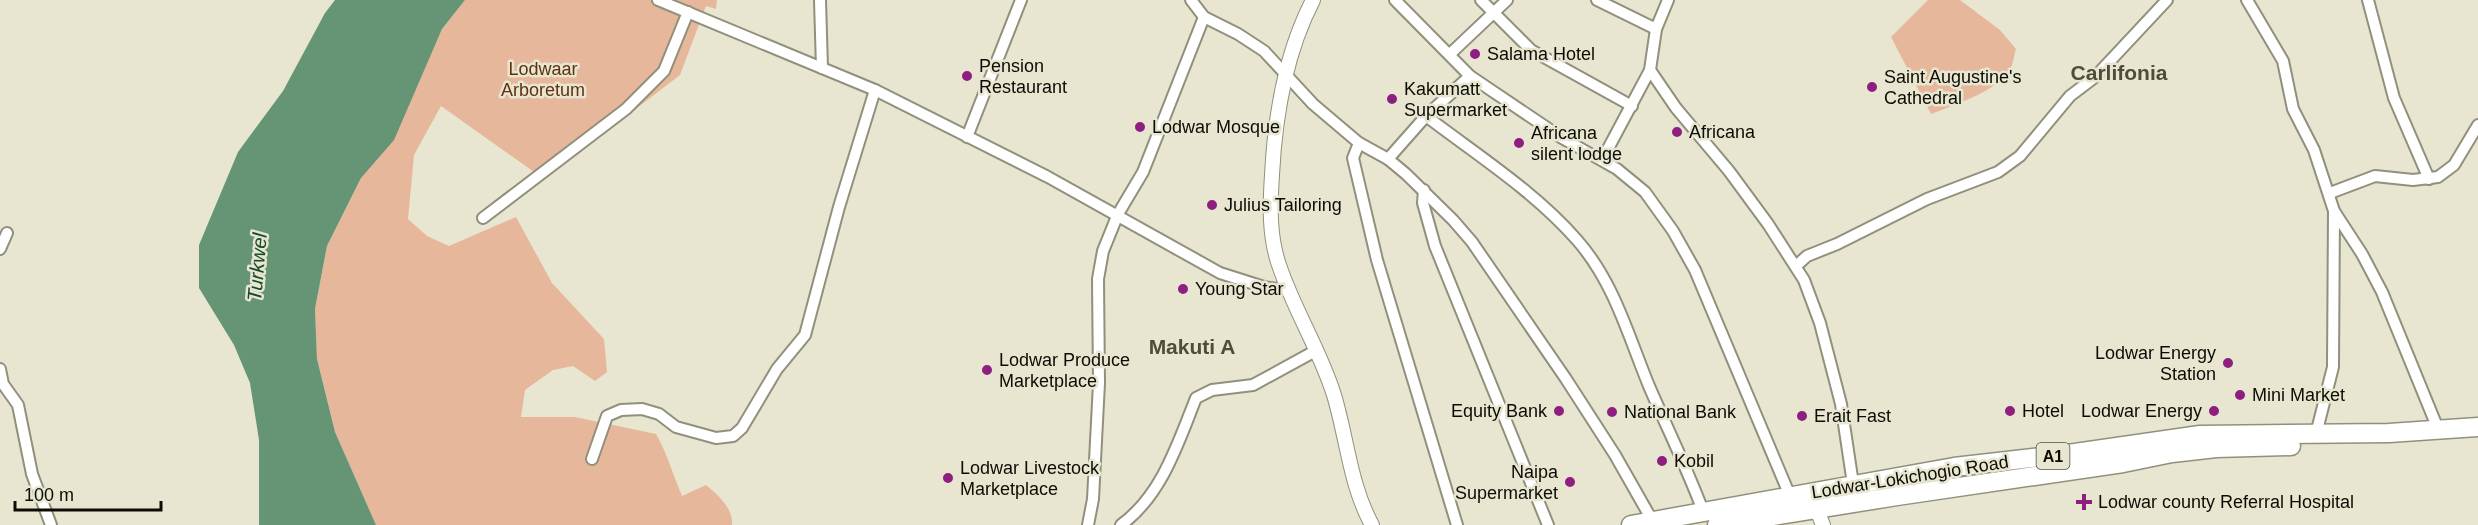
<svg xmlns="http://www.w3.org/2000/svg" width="2478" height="525" viewBox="0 0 2478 525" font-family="Helvetica,sans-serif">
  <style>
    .green { fill: #e6b79b }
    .water { fill: #669576 }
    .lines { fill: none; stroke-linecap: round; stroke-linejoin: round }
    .street-casing { stroke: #91907c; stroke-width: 14 }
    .secondary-casing { stroke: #91907c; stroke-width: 16 }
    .highway-casing { stroke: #91907c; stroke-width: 21 }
    .street { stroke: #fff; stroke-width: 10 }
    .secondary { stroke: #fff; stroke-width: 14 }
    .highway { stroke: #fff; stroke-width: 18 }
    .poi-dot { fill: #8e1e7f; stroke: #e8e6d0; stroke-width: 2 }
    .labels { text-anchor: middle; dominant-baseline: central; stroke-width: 5; stroke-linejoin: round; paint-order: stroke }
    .shield { fill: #e8e6d0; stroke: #4e4d42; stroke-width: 1.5 }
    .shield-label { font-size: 16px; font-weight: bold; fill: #0c0c05 }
    .poi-label { font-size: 18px; fill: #0c0c05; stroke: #e8e6d0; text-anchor: start }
    .park-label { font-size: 18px; fill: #5f3112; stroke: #e8e6d0 }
    .street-label { font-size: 18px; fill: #0c0c05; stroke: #e8e6d0 }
    .water-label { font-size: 20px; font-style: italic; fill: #134c2d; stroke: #e8e6d0 }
    .quarter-label { font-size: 21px; font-weight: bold; fill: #4e4c3a; stroke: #e8e6d0 }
  </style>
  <rect width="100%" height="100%" fill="#e8e6d0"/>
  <!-- green -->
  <g class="green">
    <path d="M465,0H717L716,9L706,6L680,75L544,179L441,106L414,155L408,219L427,236L449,246L516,217L552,283L604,339L607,372L595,381L573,366L553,370L525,390L521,417H575L656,434C667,453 673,475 682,496L706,485C717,494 734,509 732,525H376L335,432L317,359L315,309L327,246L361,178L409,103L442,29Z"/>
    <path d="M1928,0H1960L2000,30L2016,49C2014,55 2013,66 2009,71C1995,92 1954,105 1931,114L1891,37Z"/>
  </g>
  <!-- water -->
  <path class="water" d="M335,0H465L442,29L394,140L361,178L327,246L315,309L317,359L335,432L376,525H259V440L250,383L234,345L199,288V245L238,152L283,91L325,13Z"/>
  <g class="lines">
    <defs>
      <g id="street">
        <path d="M658,0L875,90L1048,177L1220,273L1264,287L1277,289L1286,286"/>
        <path d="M820,0L822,68"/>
        <path d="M1191,0L1204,17L1238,34L1264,51L1313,104L1359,143L1388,159L1406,174L1453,220L1472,242L1566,379L1615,455L1652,520"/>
        <path d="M1395,0L1470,76L1562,138L1617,169L1645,192L1673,231L1695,270L1790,496"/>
        <path d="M1481,0L1531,50L1632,106"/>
        <path d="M1597,0L1656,29"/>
        <path d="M2247,0L2283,61L2293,109L2314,150L2334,211L2333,367L2316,434"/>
        <path d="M2368,0L2394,98L2429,179"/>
        <path d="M1450,54L1507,0"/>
        <path d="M1650,70L1676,108L1729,171L1768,224L1804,280L1820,323L1841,404L1853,484"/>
        <path d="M1426,116C1477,155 1534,191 1577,240C1614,282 1628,335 1649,386C1667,428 1687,468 1703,511"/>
        <path d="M967,137L1021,0"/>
        <path d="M1359,143L1353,158L1377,260L1457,525"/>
        <path d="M1388,159L1426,116L1470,76"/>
        <path d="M1602,160L1650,70L1656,29L1668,0"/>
        <path d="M1424,190L1423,203L1435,246L1548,525"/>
        <path d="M2330,193L2375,176L2413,180L2438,177L2454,165L2478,125"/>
        <path d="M2334,211L2362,254L2382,292L2438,429"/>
        <path d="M483,218L626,109L664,71L688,12"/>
        <path d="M0,249L7,233"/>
        <path d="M1797,265L1807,256L1837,244L1927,199L1998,172L2020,156L2070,96L2095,77L2167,0"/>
        <path d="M0,369L3,384L18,405L32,474L51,525"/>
        <path d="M592,459L607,416L621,410L642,409L659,414L676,427L716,438L733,436L742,428L777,369L805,335L839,207L875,90"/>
        <path d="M1088,525L1093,499L1099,383L1098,279L1103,251L1118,214L1143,172L1204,17"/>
        <path d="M1121,525C1162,495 1178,443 1196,398L1212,390L1253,385L1317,350"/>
      </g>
      <g id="secondary">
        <path d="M1313,0C1285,54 1275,115 1272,175C1270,205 1269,236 1279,265C1294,310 1320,350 1334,395C1347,438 1350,485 1372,525"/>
        <path d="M1817,510L1823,525"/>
      </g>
      <g id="highway">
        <path d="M1631,525L1954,467L2075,453L2200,435L2389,433L2478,427"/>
        <path d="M1717,525L1897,496L2123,463L2172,453L2216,448L2291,446"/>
      </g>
    </defs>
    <!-- street casing -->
    <use href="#street" class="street-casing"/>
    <!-- secondary casing -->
    <use href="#secondary" class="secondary-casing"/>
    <!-- highway casing -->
    <use href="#highway" class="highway-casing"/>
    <!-- street -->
    <use href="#street" class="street"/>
    <!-- secondary -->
    <use href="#secondary" class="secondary"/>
    <!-- highway -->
    <use href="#highway" class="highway"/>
  </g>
  <!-- markers -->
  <g class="poi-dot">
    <circle cx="1475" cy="54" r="6"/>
    <circle cx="967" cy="76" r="6"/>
    <circle cx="1872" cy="87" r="6"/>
    <circle cx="1392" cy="99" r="6"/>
    <circle cx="1140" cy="127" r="6"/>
    <circle cx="1677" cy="132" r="6"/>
    <circle cx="1519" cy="143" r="6"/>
    <circle cx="1212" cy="205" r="6"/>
    <circle cx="1183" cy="289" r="6"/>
    <circle cx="2228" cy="363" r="6"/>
    <circle cx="987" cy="370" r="6"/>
    <circle cx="2240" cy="395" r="6"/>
    <circle cx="1559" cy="411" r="6"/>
    <circle cx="2010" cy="411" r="6"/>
    <circle cx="2214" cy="411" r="6"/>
    <circle cx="1612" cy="412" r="6"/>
    <circle cx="1802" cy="416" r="6"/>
    <circle cx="1662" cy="461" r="6"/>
    <circle cx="948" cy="478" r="6"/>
    <circle cx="1570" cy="482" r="6"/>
    <path d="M2081 493h6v6h6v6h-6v6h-6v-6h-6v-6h6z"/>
  </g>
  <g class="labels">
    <!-- shield labels -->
    <rect class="shield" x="2036.5" y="443" width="33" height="26" rx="4.5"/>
    <g class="shield-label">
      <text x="2053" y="456">A1</text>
    </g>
    <!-- poi labels -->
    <g class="poi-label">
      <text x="1487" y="54">Salama Hotel</text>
      <text x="979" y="66">Pension<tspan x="979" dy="21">Restaurant</tspan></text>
      <text x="1884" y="77">Saint Augustine's<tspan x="1884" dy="21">Cathedral</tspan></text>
      <text x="1404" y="89">Kakumatt<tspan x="1404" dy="21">Supermarket</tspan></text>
      <text x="1152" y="127">Lodwar Mosque</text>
      <text x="1689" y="132">Africana</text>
      <text x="1531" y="133">Africana<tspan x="1531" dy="21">silent lodge</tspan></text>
      <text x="1224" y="205">Julius Tailoring</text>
      <text x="1195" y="289">Young Star</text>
      <text x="2216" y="353" text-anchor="end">Lodwar Energy<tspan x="2216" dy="21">Station</tspan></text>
      <text x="999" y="360">Lodwar Produce<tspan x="999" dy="21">Marketplace</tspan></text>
      <text x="2252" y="395">Mini Market</text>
      <text x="1547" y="411" text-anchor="end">Equity Bank</text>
      <text x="2022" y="411">Hotel</text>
      <text x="2202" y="411" text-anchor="end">Lodwar Energy</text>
      <text x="1624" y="412">National Bank</text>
      <text x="1814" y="416">Erait Fast</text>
      <text x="1674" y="461">Kobil</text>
      <text x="960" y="468">Lodwar Livestock<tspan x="960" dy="21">Marketplace</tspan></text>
      <text x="1558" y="472" text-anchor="end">Naipa<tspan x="1558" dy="21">Supermarket</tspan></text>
      <text x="2098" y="502">Lodwar county Referral Hospital</text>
    </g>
    <!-- park labels -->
    <g class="park-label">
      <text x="543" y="69">Lodwaar<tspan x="543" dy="21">Arboretum</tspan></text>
    </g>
    <!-- street labels -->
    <g class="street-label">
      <text transform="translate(1910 477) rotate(-9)">Lodwar-Lokichogio Road</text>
    </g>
    <!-- water labels -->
    <g class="water-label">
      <text transform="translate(257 267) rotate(-85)">Turkwel</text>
    </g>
    <!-- quarter labels -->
    <g class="quarter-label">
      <text x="2119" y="72">Carlifonia</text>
      <text x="1192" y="346">Makuti A</text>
    </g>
  </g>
  <!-- scale -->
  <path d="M15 501v9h146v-9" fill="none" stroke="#0c0c05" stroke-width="3"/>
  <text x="24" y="501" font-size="18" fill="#0c0c05" stroke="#e8e6d0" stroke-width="4.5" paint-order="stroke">100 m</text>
</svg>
